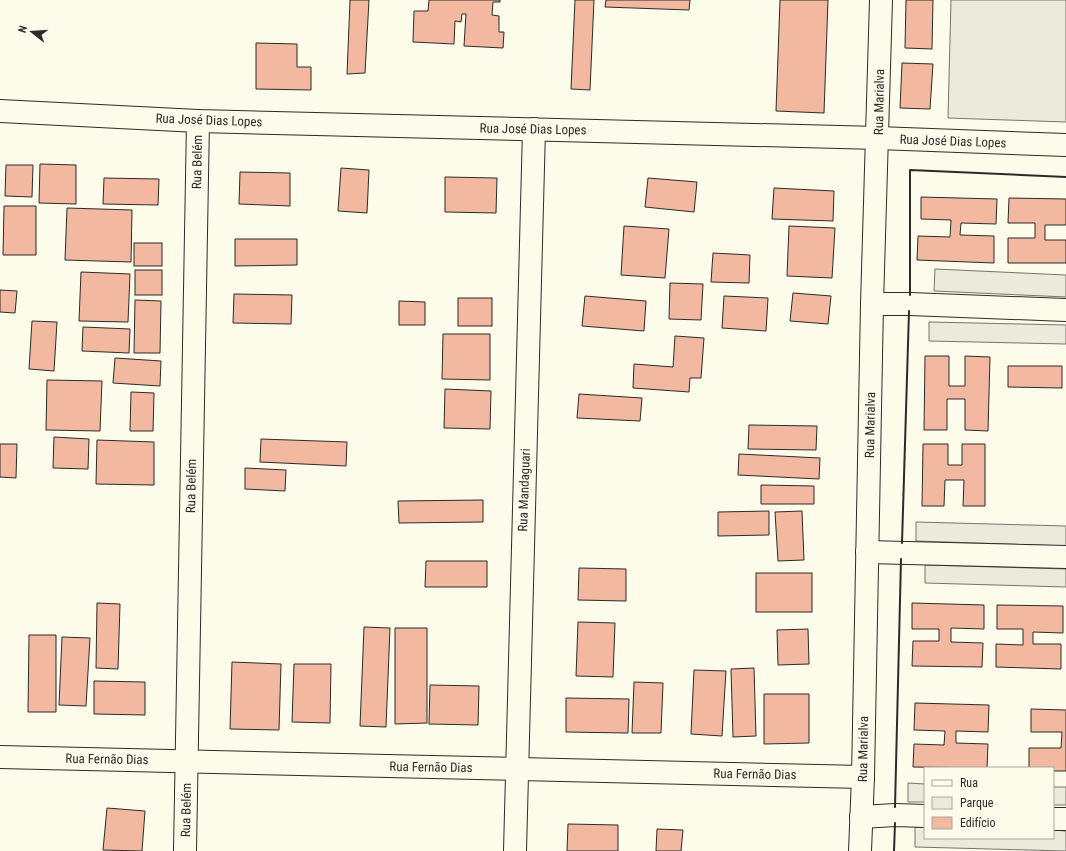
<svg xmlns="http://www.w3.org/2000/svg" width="1066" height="851" viewBox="0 0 1066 851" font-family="'Roboto Condensed',sans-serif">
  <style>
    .green { fill: #ecebdb; stroke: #74746e }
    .parking { fill: #eceadb; stroke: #74746e }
    .building { fill: #f2b8a0; stroke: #2b2b2b }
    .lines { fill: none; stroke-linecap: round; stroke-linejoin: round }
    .minor-casing { stroke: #2b2b2b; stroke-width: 24 }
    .minor { stroke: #fdfbea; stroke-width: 22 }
    .wall { stroke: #2b2b2b; stroke-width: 2 }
    .labels { text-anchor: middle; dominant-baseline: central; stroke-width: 3; stroke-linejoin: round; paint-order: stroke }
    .street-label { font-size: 13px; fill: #2b2b2b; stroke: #fdfbea }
  </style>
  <rect width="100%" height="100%" fill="#fdfbea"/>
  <!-- green -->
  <path class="green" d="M951,0H1066V122L948,118Z"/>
  <!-- parking -->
  <g class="parking">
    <path d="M935,269L1066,275V297L934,291Z"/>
    <path d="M929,322L1066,325V344L929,341Z"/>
    <path d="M916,522L1066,526V546L916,541Z"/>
    <path d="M925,565L1066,569V587L925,583Z"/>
    <path d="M908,783L925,784V802H908Z"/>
    <rect x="1053" y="787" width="13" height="18"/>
    <path d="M915,827H925V838H1053V830L1066,831V851L915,847Z"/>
  </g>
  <!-- building -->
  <g class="building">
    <path d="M350,0H369L365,73L347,74Z"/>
    <path d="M429,0H500V2H493L492,15L499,16V32H504L503,48L464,46L466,14H462L461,22L455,21L454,44L413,42L414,11H428Z"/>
    <path d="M575,0H594L590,90L571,89Z"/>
    <path d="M606,0H690L689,10L605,7Z"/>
    <path d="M780,0H828L824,113L776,111Z"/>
    <path d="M906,0H933L932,49L905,48Z"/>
    <path d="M256,43L297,44V67H311V90L256,89Z"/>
    <path d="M902,63L933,64L930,109L900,108Z"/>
    <path d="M40,164L76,165V204L39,203Z"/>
    <path d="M6,165H33L32,197L5,196Z"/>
    <path d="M341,168L369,170L367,213L338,211Z"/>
    <path d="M240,172L290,173V206L239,204Z"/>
    <path d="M445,177L497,178L496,213L445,212Z"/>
    <path d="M104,178L159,179L158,205L103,204Z"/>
    <path d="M648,178L697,182L694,212L645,207Z"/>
    <path d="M774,188L834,191L833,221L772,219Z"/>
    <path d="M921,197L997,199L996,224L961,223L960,235L994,236V263L917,260L918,236L950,237L951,220L921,219Z"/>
    <path d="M1009,198L1066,199V225H1045V240H1066V263H1008V238H1035V223H1008Z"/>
    <path d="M4,206H36V255H3Z"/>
    <path d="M67,208L132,210L131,262L65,260Z"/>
    <path d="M624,226L669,229L665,278L621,275Z"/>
    <path d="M789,226L835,228L832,278L787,276Z"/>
    <path d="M235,239H297V265L235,266Z"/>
    <rect x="134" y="243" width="28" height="23"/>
    <path d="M713,253L750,255L749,283L711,282Z"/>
    <rect x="135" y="270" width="27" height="25"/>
    <path d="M81,272L130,274L128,322L79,321Z"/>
    <path d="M670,283L703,284L701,320L669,319Z"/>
    <path d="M0,290L17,291L15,313L0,312Z"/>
    <path d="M793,293L831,296L828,324L790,321Z"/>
    <path d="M234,294L292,295L291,324L233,323Z"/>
    <path d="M585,296L646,301L644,331L582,326Z"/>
    <path d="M724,296L768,298L766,331L722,328Z"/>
    <rect x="458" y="298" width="34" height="28"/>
    <path d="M135,300L161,301L160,353H134Z"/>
    <path d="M399,301L425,302V325H399Z"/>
    <path d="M32,321L57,322L54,371L29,369Z"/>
    <path d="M83,327L130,329L129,353L82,351Z"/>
    <path d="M443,334H490V380L442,379Z"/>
    <path d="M675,336L704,338L701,378H690L689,392L633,388L634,364L673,367Z"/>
    <path d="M925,356H949V386H965V356L990,357L988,431L965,430V399H947V430H924Z"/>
    <path d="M115,358L161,361L160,386L113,383Z"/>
    <path d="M1008,366H1062V388L1008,387Z"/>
    <path d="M47,380L102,381L100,431L46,430Z"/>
    <path d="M445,389L491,391L490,429L444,428Z"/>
    <path d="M131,392L154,393L153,431H130Z"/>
    <path d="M579,394L642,398L640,421L577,418Z"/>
    <path d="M749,425L817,426L816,450L748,449Z"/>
    <path d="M54,437L89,439L88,469L53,468Z"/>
    <path d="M261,439L347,442L346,466L260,462Z"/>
    <path d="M97,440L154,442V485L96,484Z"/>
    <path d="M0,444H17L16,478L0,477Z"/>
    <path d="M923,444H948V465H962V444H985V506H963L964,480H945L944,506H922Z"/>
    <path d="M739,454L820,458L819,479L738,475Z"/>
    <path d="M245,468L286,470L285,491L245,489Z"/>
    <path d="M761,485L814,486V504H761Z"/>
    <path d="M483,500V522L399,523L398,501Z"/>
    <path d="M769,511V535L718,536V512Z"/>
    <path d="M802,511L804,560L778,561L775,512Z"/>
    <path d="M426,561H487V587H425Z"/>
    <path d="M579,568L626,569V601L578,600Z"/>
    <rect x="756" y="573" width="56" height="39"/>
    <path d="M97,603L120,604L118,669L96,668Z"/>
    <path d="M912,603L984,605V629L951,628V642L983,643L982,667L912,666L913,641H939V629H912Z"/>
    <path d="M997,605L1063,606V633L1033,632V644H1061V669L996,667V644L1023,645V629H997Z"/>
    <path d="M578,622L615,623L613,677L576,676Z"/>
    <path d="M364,627L390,628L386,727L360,726Z"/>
    <path d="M395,628H427V723L395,724Z"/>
    <path d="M808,629L809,664L778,665L777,630Z"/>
    <path d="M29,635H56V712H28Z"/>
    <path d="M62,637L90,638L86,706L59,705Z"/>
    <path d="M232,662L281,664L279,730L230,729Z"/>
    <path d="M294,664H331L330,723L292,722Z"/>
    <path d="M754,668L756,736L733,737L731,669Z"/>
    <path d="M694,670L726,671L722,736L691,734Z"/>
    <path d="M94,681L145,682V715L94,714Z"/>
    <path d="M634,682L663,683L661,733H632Z"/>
    <path d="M430,685L479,686L478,725L429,724Z"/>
    <path d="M764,694H809V743L764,744Z"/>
    <path d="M566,698L629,699L628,733L566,732Z"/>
    <path d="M915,703L989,705L988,732L956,731V743L988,744L987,768L913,767L914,744L944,745L945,731L914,730Z"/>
    <path d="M1031,709L1066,710V771H1053V768H1029V748H1061L1062,732H1031Z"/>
    <path d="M107,808L145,811L142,851L103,850Z"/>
    <path d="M568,824L618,825V851H567Z"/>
    <path d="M657,829L683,830L681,851H656Z"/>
  </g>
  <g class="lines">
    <defs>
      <g id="minor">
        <path d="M0,111L198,121L878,138L1066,145"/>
        <path d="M872,304H910L1066,310"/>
        <path d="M867,552L1066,557"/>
        <path d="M0,757L863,777"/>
        <path d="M861,817L895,815L925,816"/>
        <path d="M1053,819H1066"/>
        <path d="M185,851L198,121"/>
        <path d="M515,851L534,129"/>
        <path d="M860,851L863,777L872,304L881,0"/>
      </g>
    </defs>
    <!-- minor casing -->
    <use href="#minor" class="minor-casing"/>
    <!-- minor -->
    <use href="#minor" class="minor"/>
    <!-- wall -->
    <g class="wall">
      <path d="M910,295V170L1066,177"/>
      <path d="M902,543L909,311"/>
      <path d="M895,807L901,559"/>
      <path d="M894,851L895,823"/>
    </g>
  </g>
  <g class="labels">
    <!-- street labels -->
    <g class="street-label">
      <text transform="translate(879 102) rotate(-89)">Rua Marialva</text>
      <text transform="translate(209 120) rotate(2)">Rua José Dias Lopes</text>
      <text transform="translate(533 129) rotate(1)">Rua José Dias Lopes</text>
      <text transform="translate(953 141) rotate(2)">Rua José Dias Lopes</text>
      <text transform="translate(197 162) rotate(-89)">Rua Belém</text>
      <text transform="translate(870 425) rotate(-89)">Rua Marialva</text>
      <text transform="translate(191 486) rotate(-89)">Rua Belém</text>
      <text transform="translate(524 490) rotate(-88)">Rua Mandaguari</text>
      <text transform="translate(863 749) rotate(-89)">Rua Marialva</text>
      <text transform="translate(107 759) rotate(1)">Rua Fernão Dias</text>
      <text transform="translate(431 767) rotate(1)">Rua Fernão Dias</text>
      <text transform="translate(755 774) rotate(1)">Rua Fernão Dias</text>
      <text transform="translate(186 810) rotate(-89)">Rua Belém</text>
    </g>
  </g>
  <!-- legend -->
  <rect x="924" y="767" width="130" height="72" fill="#fdfbea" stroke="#a9a89e"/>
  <rect x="932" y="780" width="20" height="6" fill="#fdfbea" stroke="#a9a89e"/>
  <text x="960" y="787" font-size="12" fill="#2b2b2b">Rua</text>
  <rect x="932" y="797" width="20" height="12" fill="#ecebdb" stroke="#a9a89e"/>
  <text x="960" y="807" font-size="12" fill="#2b2b2b">Parque</text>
  <rect x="932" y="817" width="20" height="12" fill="#f2b8a0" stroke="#a9a89e"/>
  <text x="960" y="827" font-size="12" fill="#2b2b2b">Edifício</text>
  <!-- north arrow -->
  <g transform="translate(32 32) rotate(287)" stroke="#fdfbea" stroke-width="3" paint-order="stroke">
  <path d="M0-3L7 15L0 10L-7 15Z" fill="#2b2b2b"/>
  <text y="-6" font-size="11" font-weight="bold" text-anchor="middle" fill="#2b2b2b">N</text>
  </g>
</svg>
